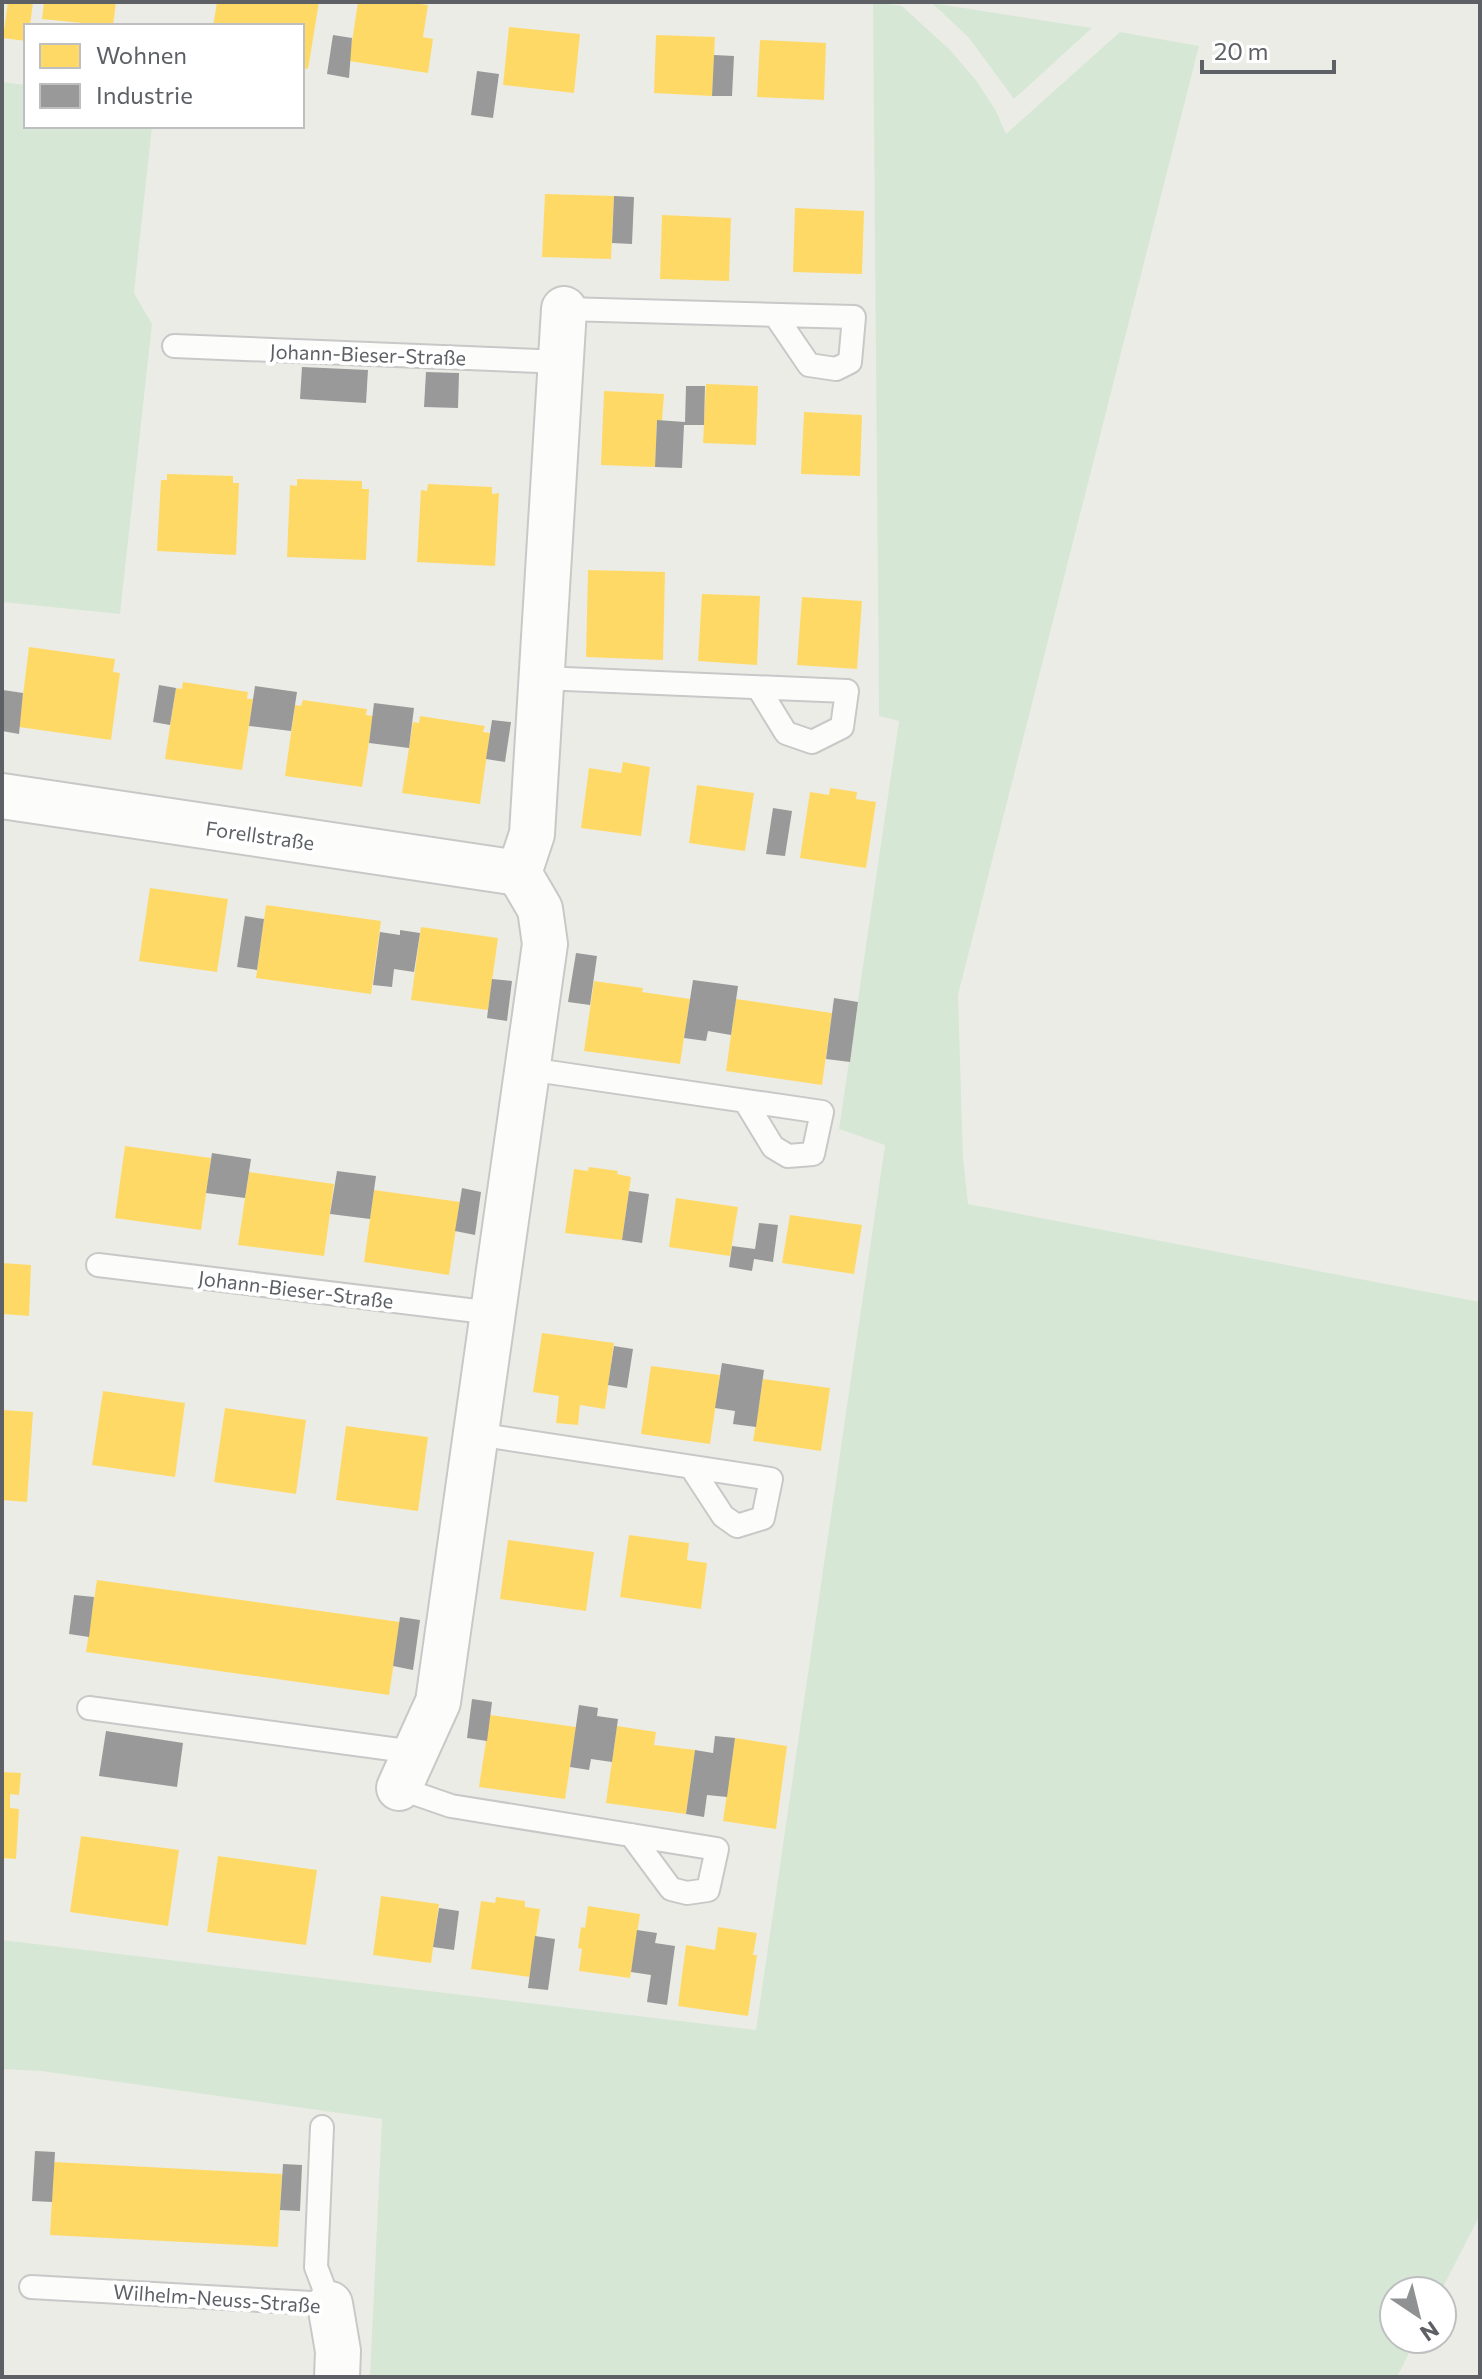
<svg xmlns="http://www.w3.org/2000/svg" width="1482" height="2379" viewBox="0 0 1482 2379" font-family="Commissioner,sans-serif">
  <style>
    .green { fill: #d6e8d5 }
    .homes { fill: #ffd966 }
    .industry { fill: #999 }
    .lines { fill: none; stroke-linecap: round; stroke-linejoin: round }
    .lane-casing { stroke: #c8c8c8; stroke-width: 26 }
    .street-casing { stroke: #c8c8c8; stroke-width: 48 }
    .lane { stroke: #fcfcfb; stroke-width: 22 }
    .street { stroke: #fcfcfb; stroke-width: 44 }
    .labels { text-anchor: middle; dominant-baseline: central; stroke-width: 8; stroke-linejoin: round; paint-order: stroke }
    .street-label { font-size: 20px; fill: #5d6065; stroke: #fff }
  </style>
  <rect width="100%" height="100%" fill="#ecece7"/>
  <!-- green -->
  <g class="green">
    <path d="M873,2L902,6L950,50L976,80L996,111L1006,134L1120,32L1199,46L958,995L963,1158L968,1204L1480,1302V2215L1441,2291H1394V2339H1416L1397,2377H370L382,2119L41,2071L2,2069V1940L756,2030L885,1145L839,1129L899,721L879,716Z"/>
    <path d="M932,3L1092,28L1014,99L969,38Z"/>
    <path d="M2,82L26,85V126H152L134,293L152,324L120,614L2,602Z"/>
  </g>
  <!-- homes -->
  <g class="homes">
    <path d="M8,2H33L30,26H26V41L3,38Z"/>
    <path d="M44,2H116L113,26L42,19Z"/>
    <path d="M217,2H319L308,69L302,68V26H213Z"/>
    <path d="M358,2H407L428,5L423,37L433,39L428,73L349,61Z"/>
    <path d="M509,27L580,34L574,93L503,85Z"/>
    <path d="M656,35L715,37L712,96L654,93Z"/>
    <path d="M760,40L826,43L824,100L757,97Z"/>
    <path d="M545,194L614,196L611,259L542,257Z"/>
    <path d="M795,208L864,211L862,274L793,272Z"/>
    <path d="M662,215L731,218L729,281L660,279Z"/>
    <path d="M706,384L758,386L756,445L703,443Z"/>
    <path d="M604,391L664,394L662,421L657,420L655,467L601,465Z"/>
    <path d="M804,412L862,415L860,476L801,474Z"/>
    <path d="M167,474L233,476V483H239L236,555L157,551L161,480H167Z"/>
    <path d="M297,479L362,481V489H369L366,560L287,557L290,485L297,486Z"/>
    <path d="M428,484L492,487V494L499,493L495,566L417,562L421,490L427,491Z"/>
    <path d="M588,570L665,572L663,660L586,657Z"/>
    <path d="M702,594L760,596L757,665L698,661Z"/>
    <path d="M802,597L862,601L857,669L797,665Z"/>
    <path d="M29,647L115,659L113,672L120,673L111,740L19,727Z"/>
    <path d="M183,682L248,692L247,699H253L242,770L165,759L176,688L182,689Z"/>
    <path d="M303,700L367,709L366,715L373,716L362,787L285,776L295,705L301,706Z"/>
    <path d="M420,716L485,726L483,732L490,733L480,804L402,793L413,722L419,723Z"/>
    <path d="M623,762L650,767L641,836L581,828L589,768L621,773Z"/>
    <path d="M697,785L754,793L745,851L689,843Z"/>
    <path d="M830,788L857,792L856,799L876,802L866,868L800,858L810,792L829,795Z"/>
    <path d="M150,888L228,899L217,972L139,961Z"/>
    <path d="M266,905L381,921L371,994L256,978Z"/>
    <path d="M421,927L498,938L488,1010L411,1000Z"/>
    <path d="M594,981L643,988L642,992L690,999L680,1064L584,1051Z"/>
    <path d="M736,999L832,1013L822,1085L726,1071Z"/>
    <path d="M125,1146L211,1158L201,1230L115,1218Z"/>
    <path d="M589,1167L618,1171L617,1174L631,1177L622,1240L565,1233L574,1169L588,1171Z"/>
    <path d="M249,1172L334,1184L324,1256L238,1245Z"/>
    <path d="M374,1190L460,1202L449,1275L364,1262Z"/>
    <path d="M676,1198L738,1207L730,1256L669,1247Z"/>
    <path d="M790,1215L862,1225L854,1274L782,1263Z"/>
    <path d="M2,1263L31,1265L29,1316L2,1314Z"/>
    <path d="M542,1333L614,1343L605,1409L580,1405L578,1425L556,1423L559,1396L533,1392Z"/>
    <path d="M651,1366L720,1375L710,1444L641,1434Z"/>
    <path d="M763,1379L830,1388L821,1451L753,1441Z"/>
    <path d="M103,1391L185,1403L175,1477L92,1465Z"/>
    <path d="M225,1408L306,1420L296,1494L214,1482Z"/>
    <path d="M2,1410L33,1412L27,1502L2,1500Z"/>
    <path d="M346,1426L428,1437L418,1511L336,1500Z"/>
    <path d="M629,1535L689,1543L687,1560L707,1563L701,1609L620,1597Z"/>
    <path d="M508,1540L594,1552L586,1611L500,1599Z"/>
    <path d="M97,1580L400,1622L389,1695L86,1652Z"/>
    <path d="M490,1715L576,1727L565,1799L479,1787Z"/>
    <path d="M617,1726L656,1732L654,1745L695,1750L686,1814L606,1803Z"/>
    <path d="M735,1738L787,1746L776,1829L723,1821Z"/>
    <path d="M2,1772L21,1773L19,1795L10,1794V1808L19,1809L16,1859L2,1858Z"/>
    <path d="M81,1836L179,1850L168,1926L70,1912Z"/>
    <path d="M218,1856L317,1870L306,1945L207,1932Z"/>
    <path d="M381,1896L439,1904L431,1963L373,1955Z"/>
    <path d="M496,1897L525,1901V1907L540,1909L530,1977L471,1969L481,1901L495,1903Z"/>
    <path d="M588,1906L640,1914L630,1978L579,1971L582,1949L578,1948L581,1927L585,1928Z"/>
    <path d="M718,1927L757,1933L753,1955H757L748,2016L678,2006L686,1945L715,1950Z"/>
    <path d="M54,2162L282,2174L278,2247L50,2235Z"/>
  </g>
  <!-- industry -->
  <g class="industry">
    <path d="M333,35L352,38L349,78L327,74Z"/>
    <path d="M714,55L734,56L732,96H712Z"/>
    <path d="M477,71L499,74L493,118L471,115Z"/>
    <path d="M614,196L634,197L632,244L612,243Z"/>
    <path d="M302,367L368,370L366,403L300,399Z"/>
    <path d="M426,372L459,373L458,408L424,407Z"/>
    <path d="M686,386H705L704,425H684L682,468L655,467L657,420L685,422Z"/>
    <path d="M159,685L176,688L170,725L153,722Z"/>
    <path d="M255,686L297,692L291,731L249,726Z"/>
    <path d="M3,690L23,693L19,734L2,731Z"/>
    <path d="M374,703L414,708L409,748L369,743Z"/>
    <path d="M492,720L511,722L505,762L486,759Z"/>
    <path d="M773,808L792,811L785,856L766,854Z"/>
    <path d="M245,916L264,919L257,970L237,967Z"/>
    <path d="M400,930L420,933L414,972L394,969L392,987L373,985L380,932L400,935Z"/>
    <path d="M576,953L597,956L590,1005L568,1002Z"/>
    <path d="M492,979L512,981L507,1021L487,1018Z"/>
    <path d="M693,980L738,986L731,1035L708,1031L706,1041L684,1038Z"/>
    <path d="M834,998L858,1002L850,1062L826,1059Z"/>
    <path d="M212,1153L251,1159L245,1198L206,1193Z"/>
    <path d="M337,1171L376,1176L370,1219L330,1214Z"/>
    <path d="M462,1188L481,1192L475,1235L455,1231Z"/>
    <path d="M629,1191L649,1194L642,1243L622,1240Z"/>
    <path d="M759,1223L778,1225L773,1262L754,1259L752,1271L729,1267L732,1246L755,1249Z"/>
    <path d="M614,1346L633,1349L627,1388L608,1385Z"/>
    <path d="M722,1363L764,1370L756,1427L733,1424L735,1411L715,1408Z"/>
    <path d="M74,1595L94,1597L89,1637L69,1634Z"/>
    <path d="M400,1617L420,1620L413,1670L393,1666Z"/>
    <path d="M472,1699L492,1702L487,1741L467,1738Z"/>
    <path d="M579,1705L598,1708L597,1716L618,1719L612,1762L591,1759L589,1770L570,1767Z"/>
    <path d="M106,1731L183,1743L177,1787L99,1776Z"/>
    <path d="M715,1736L735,1738L727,1797L707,1795L704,1817L686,1814L695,1750L713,1753Z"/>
    <path d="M439,1908L459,1911L454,1950L433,1947Z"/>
    <path d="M637,1930L657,1933L655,1943L675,1946L667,2005L647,2002L651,1975L631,1972Z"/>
    <path d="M535,1936L555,1939L548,1990L528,1988Z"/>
    <path d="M35,2151L55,2152L52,2202L32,2201Z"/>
    <path d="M283,2164L302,2165L300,2211L280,2210Z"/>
  </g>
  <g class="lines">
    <defs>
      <g id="lane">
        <path d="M564,309L854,317L850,362L836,369L809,365L775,315"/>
        <path d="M174,346L562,362"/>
        <path d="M542,678L847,691L842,727L812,742L786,733L759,689"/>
        <path d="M528,1069L822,1112L813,1154L788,1156L773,1147L745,1101"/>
        <path d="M98,1265L493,1313"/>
        <path d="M476,1434L771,1479L763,1518L737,1526L723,1516L691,1467"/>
        <path d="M89,1708L414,1752"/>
        <path d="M399,1788L451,1806L717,1849L708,1890L687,1893L671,1889L631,1835"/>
        <path d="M31,2287L330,2304L316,2267L322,2127"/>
      </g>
      <g id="street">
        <path d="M2,796L519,873"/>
        <path d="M399,1788L438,1702L545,944L540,909L519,873L532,834L564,309"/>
        <path d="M330,2304L338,2351L337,2377"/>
      </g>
    </defs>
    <!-- lane casing -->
    <use href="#lane" class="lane-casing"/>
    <!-- street casing -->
    <use href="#street" class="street-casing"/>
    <!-- lane -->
    <use href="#lane" class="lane"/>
    <!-- street -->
    <use href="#street" class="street"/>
  </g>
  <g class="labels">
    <!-- street labels -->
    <g class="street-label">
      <text transform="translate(368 354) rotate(2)">Johann-Bieser-Straße</text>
      <text transform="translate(260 835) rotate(8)">Forellstraße</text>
      <text transform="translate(296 1289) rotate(7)">Johann-Bieser-Straße</text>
      <text transform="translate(217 2298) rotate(4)">Wilhelm-Neuss-Straße</text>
    </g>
  </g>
  <!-- border -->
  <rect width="1482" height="2379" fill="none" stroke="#5d6065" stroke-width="8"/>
  <!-- legend -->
  <rect x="24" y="24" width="280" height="104" fill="#ffffff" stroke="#bebfc1" stroke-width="2"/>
  <rect x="40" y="44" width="40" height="24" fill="#ffd966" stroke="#bebfc1" stroke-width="2"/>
  <text x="96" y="64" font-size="24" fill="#5d6065">Wohnen</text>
  <rect x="40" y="84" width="40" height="24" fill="#999999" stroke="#bebfc1" stroke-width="2"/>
  <text x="96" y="104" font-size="24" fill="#5d6065">Industrie</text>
  <!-- north arrow -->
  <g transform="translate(1418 2315) rotate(145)"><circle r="38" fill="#ffffff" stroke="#bebfc1" stroke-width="2"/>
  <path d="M0-6L14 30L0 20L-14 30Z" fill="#8f9192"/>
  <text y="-12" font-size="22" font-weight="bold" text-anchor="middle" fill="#5d6065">N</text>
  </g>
  <!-- scale -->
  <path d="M1202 60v12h132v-12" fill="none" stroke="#5d6065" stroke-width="4"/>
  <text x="1214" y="60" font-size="24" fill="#5d6065" stroke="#ffffff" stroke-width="6" paint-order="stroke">20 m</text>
</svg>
